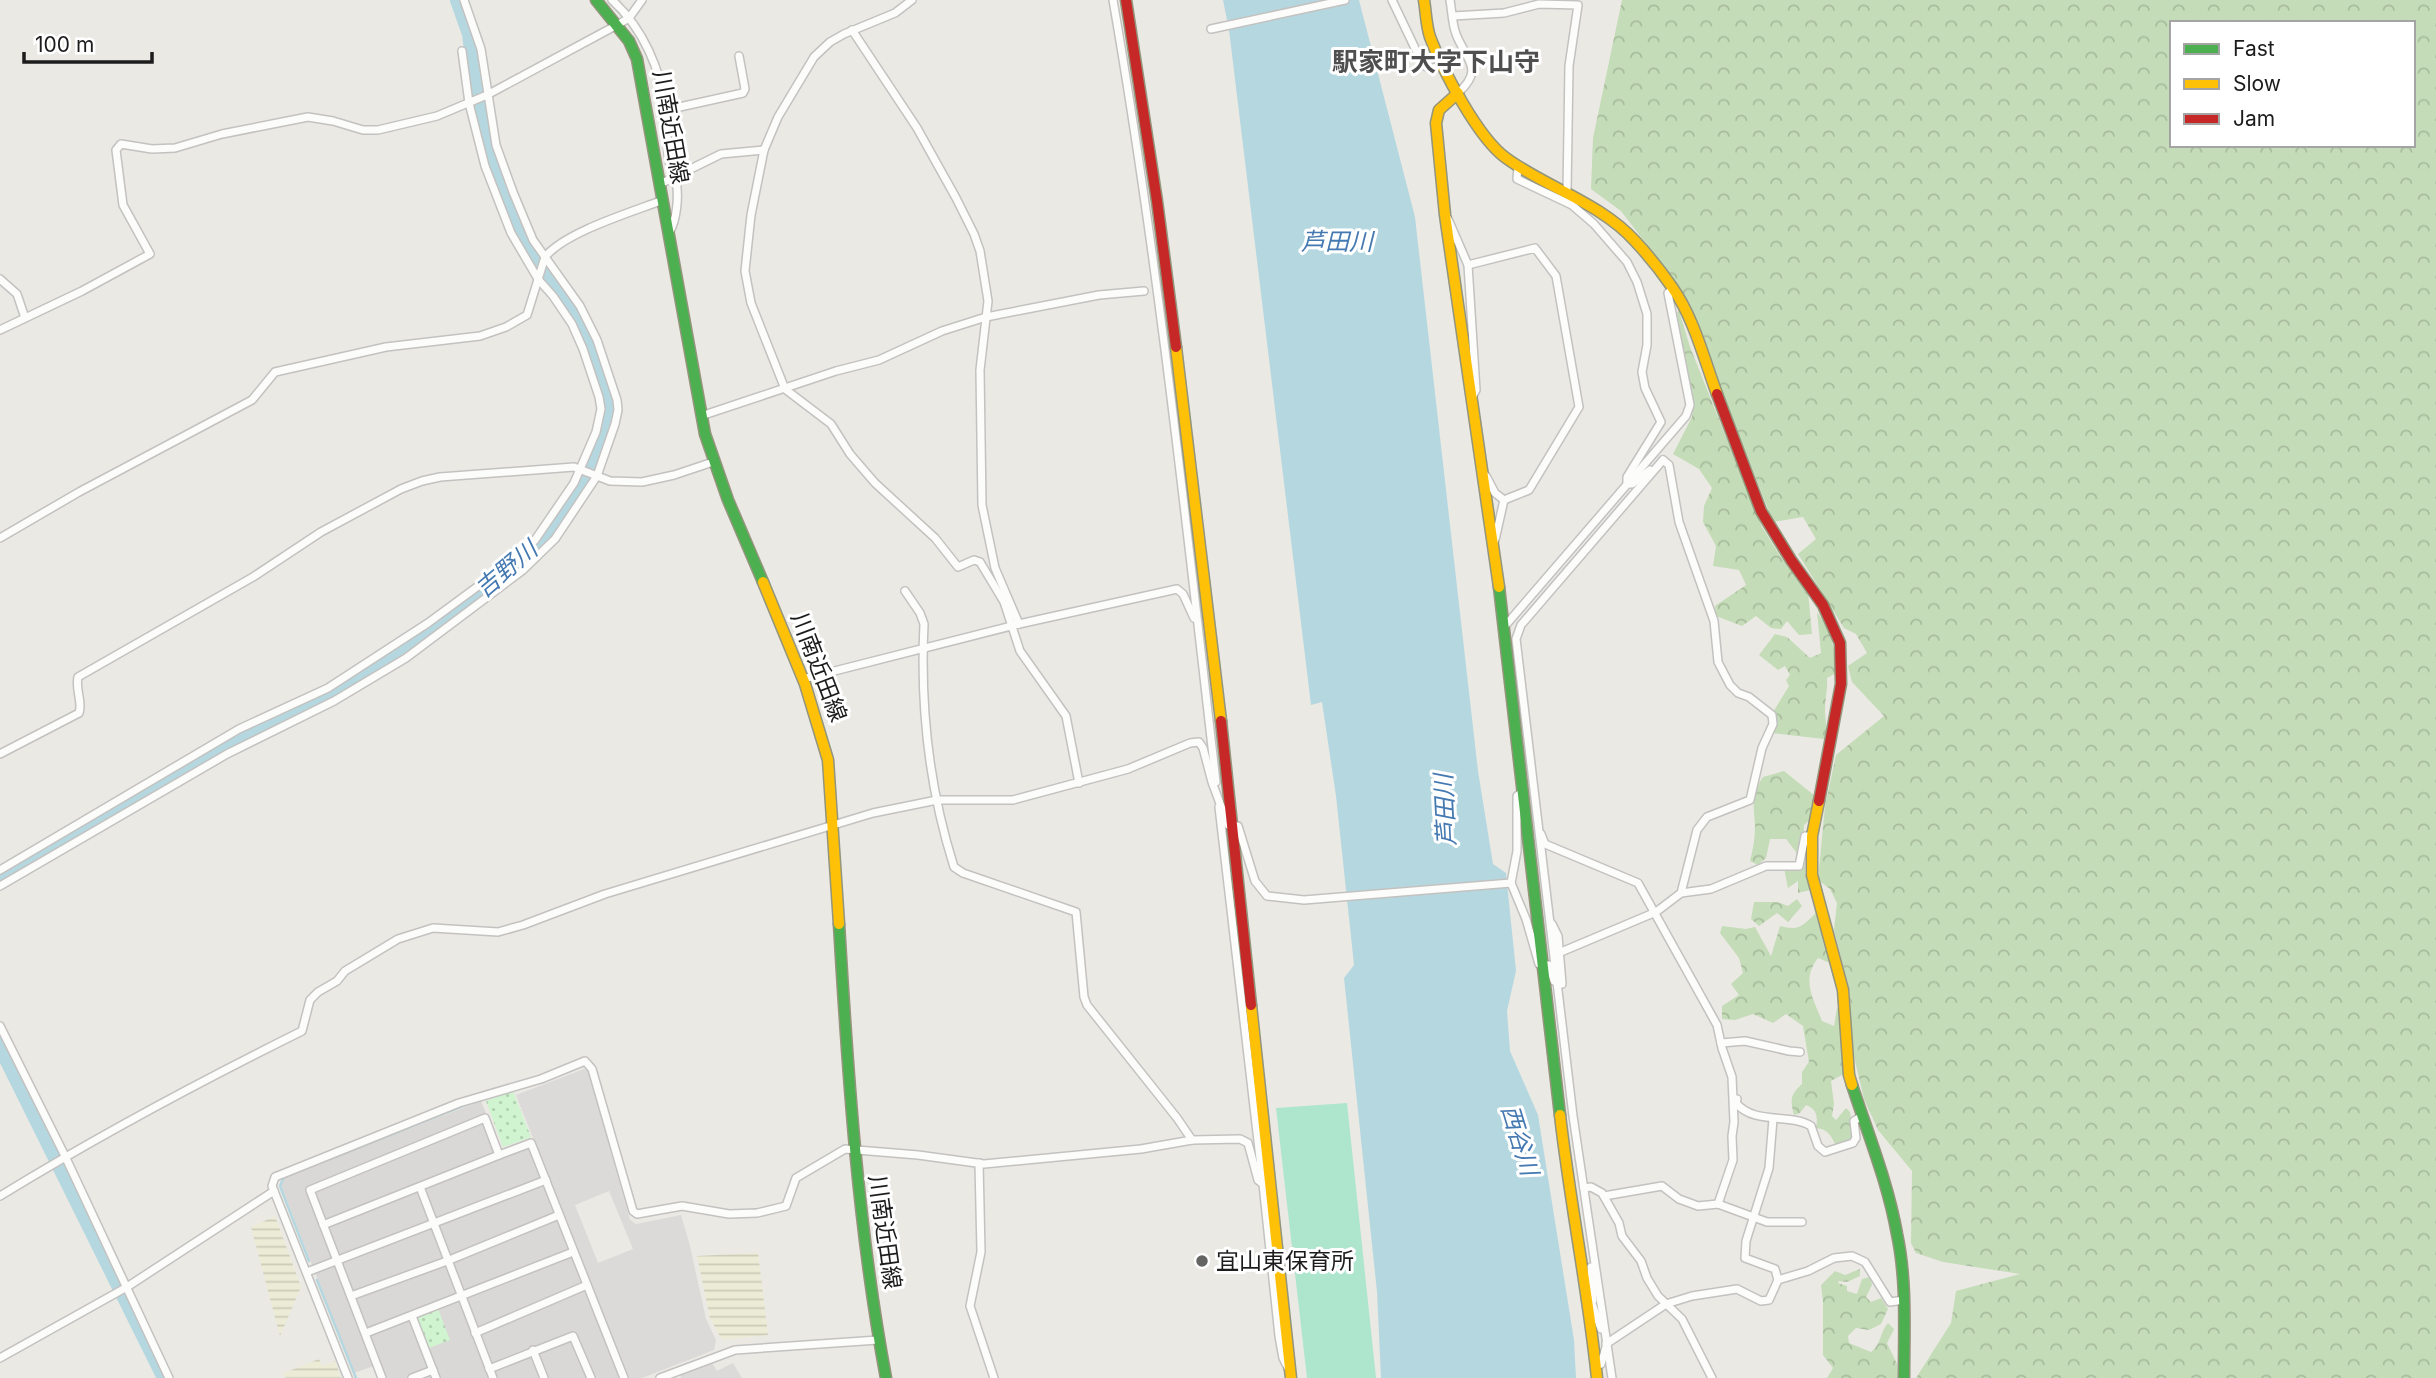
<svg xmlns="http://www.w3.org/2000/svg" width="2436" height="1378" viewBox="0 0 2436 1378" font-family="Inter,'Noto Sans JP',sans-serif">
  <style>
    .residential { fill: #dad8d6 }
    .farmland { fill: url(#farmland-rules) }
    .forest { fill: url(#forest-crowns); fill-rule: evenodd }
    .park { fill: url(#park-dots) }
    .pitch { fill: #ade6cd }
    .parking { fill: #dbdad8; fill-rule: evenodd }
    .water { fill: #b5d8e0 }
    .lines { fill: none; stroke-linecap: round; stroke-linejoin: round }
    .stream { stroke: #b5d8e0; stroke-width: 2.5 }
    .river { stroke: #b5d8e0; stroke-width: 16 }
    .street-casing { stroke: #c3c2c0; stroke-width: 10 }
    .fast-casing { stroke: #93957c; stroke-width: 13 }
    .slow-casing { stroke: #93957c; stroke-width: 13 }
    .jam-casing { stroke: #93957c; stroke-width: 13 }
    .street { stroke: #fcfcfb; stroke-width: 7 }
    .fast { stroke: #4caf50; stroke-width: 10 }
    .slow { stroke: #ffc107; stroke-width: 10 }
    .jam { stroke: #c62828; stroke-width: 10 }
    .poi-dot { fill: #646462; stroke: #fff; stroke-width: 2.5 }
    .labels { text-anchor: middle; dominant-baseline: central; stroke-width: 6; stroke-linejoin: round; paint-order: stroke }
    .street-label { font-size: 23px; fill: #1c1c1c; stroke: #fff }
    .poi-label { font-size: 23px; fill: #1c1c1c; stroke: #fff; text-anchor: start }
    .water-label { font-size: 24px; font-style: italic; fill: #4479b1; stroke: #fff }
    .quarter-label { font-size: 26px; font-weight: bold; fill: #4f4f4f; stroke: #fff }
  </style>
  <defs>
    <pattern id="farmland-rules" width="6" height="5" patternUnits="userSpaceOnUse" patternTransform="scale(1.75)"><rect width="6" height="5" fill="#ececd6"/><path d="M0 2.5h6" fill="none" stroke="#cacab7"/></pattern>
    <pattern id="forest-crowns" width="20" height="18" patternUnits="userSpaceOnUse" patternTransform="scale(1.75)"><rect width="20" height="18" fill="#c4dcb7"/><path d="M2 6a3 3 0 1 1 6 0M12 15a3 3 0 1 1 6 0" fill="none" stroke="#a8bc9d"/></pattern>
    <pattern id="park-dots" width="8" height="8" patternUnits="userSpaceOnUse" patternTransform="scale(1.75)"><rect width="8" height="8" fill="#d0f3d0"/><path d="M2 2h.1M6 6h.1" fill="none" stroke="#b2d0b2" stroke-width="1.8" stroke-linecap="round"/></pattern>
  </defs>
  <rect width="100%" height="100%" fill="#ebe9e4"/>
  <!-- residential -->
  <path class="residential" d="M481,1101L501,1151L533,1139L627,1378H379L374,1366L354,1373L281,1185L283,1178Z"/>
  <!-- farmland -->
  <g class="farmland">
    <path d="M275,1216L301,1287L280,1336L251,1227Z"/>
    <path d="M758,1253L768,1335L722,1340L710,1318L697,1256Z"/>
    <path d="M319,1359L322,1366L335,1361L341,1378H286L282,1374Z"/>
  </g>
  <!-- forest -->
  <g class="forest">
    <path d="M1622,0H2436V1378H1916L1951,1323L1956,1291L2020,1274L1943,1262L1916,1253L1911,1243L1912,1171L1878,1130L1864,1099L1852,1048L1850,993L1834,930L1837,903L1830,889L1818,880L1825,806L1836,755L1884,716L1852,682L1848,666L1867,653L1856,634L1844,628L1798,554L1816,539L1803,517L1773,522L1683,292L1621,211L1591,189L1593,138ZM2172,23H2413V145H2172Z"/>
    <path d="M1679,311L1690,347L1762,527L1782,559L1808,592L1812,634L1799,635L1787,621L1781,629L1771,628L1756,616L1742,626L1716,616L1715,606L1746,585L1739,570L1713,566L1716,546L1703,522L1704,506L1712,488L1699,469L1673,454L1692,417L1693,401L1680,346L1677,312Z"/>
    <path d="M1817,612C1831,630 1836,651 1836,673L1827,678C1828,689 1825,698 1825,709C1825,721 1828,725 1824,739L1772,733L1773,712L1789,686L1786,680L1790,675L1785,666L1778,670L1759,655L1775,634L1787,637L1810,658L1821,653Z"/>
    <path d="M1784,771L1815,796L1810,820L1804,825L1803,845L1796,859V852L1786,839H1770L1766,858L1758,865L1750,861C1753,850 1755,838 1755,826C1754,805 1750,796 1763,777Z"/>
    <path d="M1805,859V873L1810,890L1798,893V881L1788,888L1784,868H1799Z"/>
    <path d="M1797,899L1802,906L1788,922L1777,913L1759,926L1751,919L1754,902H1777L1788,906Z"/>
    <path d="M1816,913L1830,963L1818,958C1801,980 1813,998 1822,1021L1834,1026L1837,1008L1840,1010L1844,1074L1831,1081L1834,1104L1832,1116L1836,1120L1846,1108L1850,1112L1854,1137L1848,1143L1836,1145C1831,1136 1828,1129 1816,1128C1818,1117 1817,1109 1806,1105L1800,1113L1794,1115C1790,1100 1790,1095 1802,1084V1072L1809,1062L1803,1026L1786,1014L1773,1023L1753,1014L1735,1020L1722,1019V1006L1739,995L1731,984L1743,973L1739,958L1720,933L1722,926L1746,929L1755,927L1771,956L1780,926C1800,931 1802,926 1816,913Z"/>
    <path d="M1860,1269V1276L1847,1282L1839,1281L1838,1283L1847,1286V1291L1857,1294L1862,1279L1870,1277L1872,1285L1866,1297L1871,1302L1881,1298L1888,1309L1881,1324L1869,1330L1856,1328L1848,1336L1849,1343L1871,1352C1881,1345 1880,1332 1888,1323L1894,1329L1887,1343L1897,1364L1898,1378H1827L1833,1368L1823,1355V1302L1821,1285L1835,1271L1845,1275Z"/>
  </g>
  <!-- park -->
  <g class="park">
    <path d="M513,1091L531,1137L503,1147L486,1101Z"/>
    <path d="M438,1309L450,1340L429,1348L417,1317Z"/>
  </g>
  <!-- pitch -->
  <path class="pitch" d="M1347,1103L1376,1378H1307L1276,1108Z"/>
  <!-- parking -->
  <g class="parking">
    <path d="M584,1069L588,1071L630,1220L636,1224L681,1215L690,1246L706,1319L716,1340L714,1350L642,1378H628L516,1095ZM609,1191L633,1249L598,1263L575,1205Z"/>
    <path d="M712,1363L717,1371L733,1363L742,1378H681L680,1375Z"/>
  </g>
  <!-- water -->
  <path class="water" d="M1223,0H1359L1415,217L1478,771L1493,864L1506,873L1516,971L1507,1011L1510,1051L1538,1115L1574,1340L1576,1378H1381L1377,1292L1344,978L1354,965L1336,796L1322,702L1311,705L1229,30Z"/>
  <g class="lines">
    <!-- stream -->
    <g class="stream">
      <path d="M330,1159L473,1102"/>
      <path d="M284,1177L280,1186L309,1261"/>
      <path d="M317,1280L356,1378"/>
    </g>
    <!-- river -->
    <g class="river">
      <path d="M0,879L144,798L252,732L332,694L388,661L529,556C559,528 615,444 608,402L581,325L570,304L536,262L526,245L509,204L487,143L479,109L470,34L458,0"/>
      <path d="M0,1045L165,1378"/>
    </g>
    <defs>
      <g id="street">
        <path d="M612,0C643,28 661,70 666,111C668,127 666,144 669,160C670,167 674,174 676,181C679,196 677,220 669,233"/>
        <path d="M912,0L895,13L844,34L830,42L814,57L778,117L764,150L751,215L745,271L751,303L785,389L831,424L850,454L875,483L935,538L958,567L974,560L980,562L1004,602L1020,651L1066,716L1079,783"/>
        <path d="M1113,0C1158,259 1186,521 1216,782"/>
        <path d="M1392,0L1423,65L1430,69L1442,65"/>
        <path d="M1450,0C1452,11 1452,23 1456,34C1466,60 1485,69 1458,93"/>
        <path d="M1453,16L1504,13L1539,4L1578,5L1569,66L1567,192"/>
        <path d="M1211,29L1345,0"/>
        <path d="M852,30L917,128L956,198L974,234L980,251L988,301L980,370L982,505L995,568L1019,624"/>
        <path d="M666,110L743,93L745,89L739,56"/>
        <path d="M1518,167L1517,179L1572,205L1594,224L1627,262L1637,282L1647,314V345L1642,372L1645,388L1661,422L1627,477V484H1632L1650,470"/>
        <path d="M660,184L721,154L764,150"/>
        <path d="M1448,219L1468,265L1476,390L1472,398"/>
        <path d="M1468,265L1535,248L1556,276L1579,407L1529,490L1504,500"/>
        <path d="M0,279L17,294L25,318"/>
        <path d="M0,330L82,291L150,254L123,205L116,150L121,144L152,149L175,148L222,134L308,117L333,121L363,130H378L437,116L487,95L617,25L629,18L642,0"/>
        <path d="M701,416L836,371L879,360L942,331L986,317L1099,295L1144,291"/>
        <path d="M1486,476L1495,493L1504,500L1495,540"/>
        <path d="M0,538L79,492L252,400L275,372L386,347L480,336L506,327L527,315L545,257C565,232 632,212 663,200"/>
        <path d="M905,591L920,613L924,624C920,706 929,788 954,867L963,873L1076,912L1084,997L1087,1005L1177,1118L1192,1140"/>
        <path d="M1505,626L1686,416L1690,405L1668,293L1673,288"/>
        <path d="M803,679L1019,624L1177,589L1183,594L1194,618"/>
        <path d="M0,754L79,713C83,702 75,690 78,677L253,577L321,532L401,489L422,481L440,477L574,467L610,481L642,482L674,475L713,462"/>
        <path d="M1522,792L1517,796V851L1511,883L1526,919L1539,964L1549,965L1554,981"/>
        <path d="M1219,807L1263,1184L1279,1336L1283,1358L1288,1368"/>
        <path d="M1541,834L1545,844L1638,883L1717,1025L1722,1048L1732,1077L1734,1122L1732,1136L1733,1160L1718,1204"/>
        <path d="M0,870L239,729L328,688L428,623L504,567L535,540L574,483L596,432L601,409L599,397L583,349L572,324L553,296L538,279L511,233L485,166L469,103L462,51"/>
        <path d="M0,886L227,754L334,701L406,658L523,570L555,539L597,476L615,424L618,410L617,400L597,340L580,306L533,240L513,192L496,145L481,49L464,0"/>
        <path d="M1681,893L1711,889L1766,866H1799L1805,836H1812"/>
        <path d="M1552,924L1558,936L1562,984"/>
        <path d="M1561,952L1656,912L1681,893L1697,830L1707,817L1750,800L1762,748L1773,724L1772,715L1749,697L1738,693L1730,685L1718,662L1714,621L1679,522L1669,465L1663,460"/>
        <path d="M0,1026L65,1156L169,1378"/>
        <path d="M1721,1043L1745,1041L1789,1051L1800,1052"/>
        <path d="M1737,1099L1736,1103C1754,1125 1790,1113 1811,1126L1818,1146L1825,1152L1853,1143L1856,1138L1854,1121L1862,1116"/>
        <path d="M1773,1119L1769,1168L1746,1241L1745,1258L1775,1269L1778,1280"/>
        <path d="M499,1155L531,1143L624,1378"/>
        <path d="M979,1163L981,1252L970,1306L994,1378"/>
        <path d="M420,1187L493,1378"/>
        <path d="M1584,1188L1591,1187L1602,1193L1619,1223L1622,1236L1641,1261L1647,1278L1658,1296L1682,1319L1712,1378"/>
        <path d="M0,1196C98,1136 199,1082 302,1031L310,1000L318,992L337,981L345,971L398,939L433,928L498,932L523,925L605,894L873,813L937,800H1013L1128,769L1190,743L1199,742L1203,748L1212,782L1228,825L1238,826L1255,881L1267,896L1304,900L1511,883"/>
        <path d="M1604,1196L1662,1186L1679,1199L1698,1206L1718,1204L1767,1222H1802"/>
        <path d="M323,1225L499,1155L485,1118L310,1190L382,1378"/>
        <path d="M1591,1267L1593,1300"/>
        <path d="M307,1272L546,1180"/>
        <path d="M351,1296L447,1261L559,1215"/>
        <path d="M1591,1301L1601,1329"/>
        <path d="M412,1316L436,1378"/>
        <path d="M366,1333L573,1252"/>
        <path d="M475,1333L587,1285"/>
        <path d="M1606,1344L1666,1304L1692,1296L1737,1289L1761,1301L1769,1300L1778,1280L1808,1271L1834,1258L1852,1256L1865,1262L1890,1302L1904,1300"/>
        <path d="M533,1350L544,1378"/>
        <path d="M0,1358L127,1287L274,1191"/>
        <path d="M1596,1367L1601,1364L1606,1347"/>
        <path d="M489,1369L573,1336L591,1378"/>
        <path d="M348,1378L272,1186L275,1177L459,1103L541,1079L585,1061L592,1069L633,1211L637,1214L682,1206L729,1214L757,1213L786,1206L796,1178L845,1149L918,1155L984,1164L1141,1149L1192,1140L1240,1139L1248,1143L1258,1180L1263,1184"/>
        <path d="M412,1378L433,1370"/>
        <path d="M660,1378L735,1350L878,1340"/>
        <path d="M1612,1378L1573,1116L1516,639L1521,625L1663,460"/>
      </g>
      <g id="fast">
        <path d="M596,0L629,41L637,59L705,434L728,500L763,582"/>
        <path d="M1499,587L1560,1115"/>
        <path d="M839,924C848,1077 858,1228 886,1378"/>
        <path d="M1852,1085C1868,1134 1888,1183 1897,1234C1907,1281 1904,1330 1904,1378"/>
      </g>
      <g id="slow">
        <path d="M1424,0C1426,12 1426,25 1430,37C1442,69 1478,138 1506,158C1547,188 1599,202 1635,241C1648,255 1661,271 1672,287C1694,318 1704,359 1717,394"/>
        <path d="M1458,93L1439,110L1436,123L1445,215L1499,587"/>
        <path d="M1176,347L1221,721"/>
        <path d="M763,582L805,684L828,760L839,924"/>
        <path d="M1819,801L1812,836V875L1843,990L1849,1075L1852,1085"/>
        <path d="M1251,1005L1291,1378"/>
        <path d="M1560,1115C1570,1203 1588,1290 1597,1378"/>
      </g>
      <g id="jam">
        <path d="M1126,0L1157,201L1176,347"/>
        <path d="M1717,394L1761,511L1791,560L1823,605L1840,643L1841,684L1819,801"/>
        <path d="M1221,721L1251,1005"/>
      </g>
    </defs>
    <!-- street casing -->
    <use href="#street" class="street-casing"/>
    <!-- fast casing -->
    <use href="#fast" class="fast-casing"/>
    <!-- slow casing -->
    <use href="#slow" class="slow-casing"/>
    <!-- jam casing -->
    <use href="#jam" class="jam-casing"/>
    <!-- street -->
    <use href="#street" class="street"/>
    <!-- fast -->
    <use href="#fast" class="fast"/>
    <!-- slow -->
    <use href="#slow" class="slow"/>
    <!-- jam -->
    <use href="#jam" class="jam"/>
  </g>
  <!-- markers -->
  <circle class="poi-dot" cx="1202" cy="1261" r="7"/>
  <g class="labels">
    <!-- street labels -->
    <g class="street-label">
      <text transform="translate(671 127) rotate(80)">川南近田線</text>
      <text transform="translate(819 667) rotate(69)">川南近田線</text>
      <text transform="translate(885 1232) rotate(82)">川南近田線</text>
    </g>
    <!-- poi labels -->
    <g class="poi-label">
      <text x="1216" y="1261">宜山東保育所</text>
    </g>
    <!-- water labels -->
    <g class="water-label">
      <text x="1337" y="241">芦田川</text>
      <text transform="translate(506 569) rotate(-40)">吉野川</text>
      <text transform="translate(1445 810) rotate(-93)">芦田川</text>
      <text transform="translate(1520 1140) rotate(73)">西谷川</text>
    </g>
    <!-- quarter labels -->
    <g class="quarter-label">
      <text x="1436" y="61">駅家町大字下山守</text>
    </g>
  </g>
  <!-- legend -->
  <rect x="2170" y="21" width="245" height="126" fill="#ffffff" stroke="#a4a4a4" stroke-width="2"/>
  <rect x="2184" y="44" width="35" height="10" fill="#4caf50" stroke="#a4a4a4" stroke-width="2"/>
  <text x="2233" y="56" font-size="21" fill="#1c1c1c">Fast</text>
  <rect x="2184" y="79" width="35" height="10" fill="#ffc107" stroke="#a4a4a4" stroke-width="2"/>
  <text x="2233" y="91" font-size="21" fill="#1c1c1c">Slow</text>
  <rect x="2184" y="114" width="35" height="10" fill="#c62828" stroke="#a4a4a4" stroke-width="2"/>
  <text x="2233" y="126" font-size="21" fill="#1c1c1c">Jam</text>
  <!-- scale -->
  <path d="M24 52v10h128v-10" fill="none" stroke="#1c1c1c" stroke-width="3.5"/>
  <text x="35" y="52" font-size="21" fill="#1c1c1c" stroke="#ffffff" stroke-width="5" paint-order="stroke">100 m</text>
</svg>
